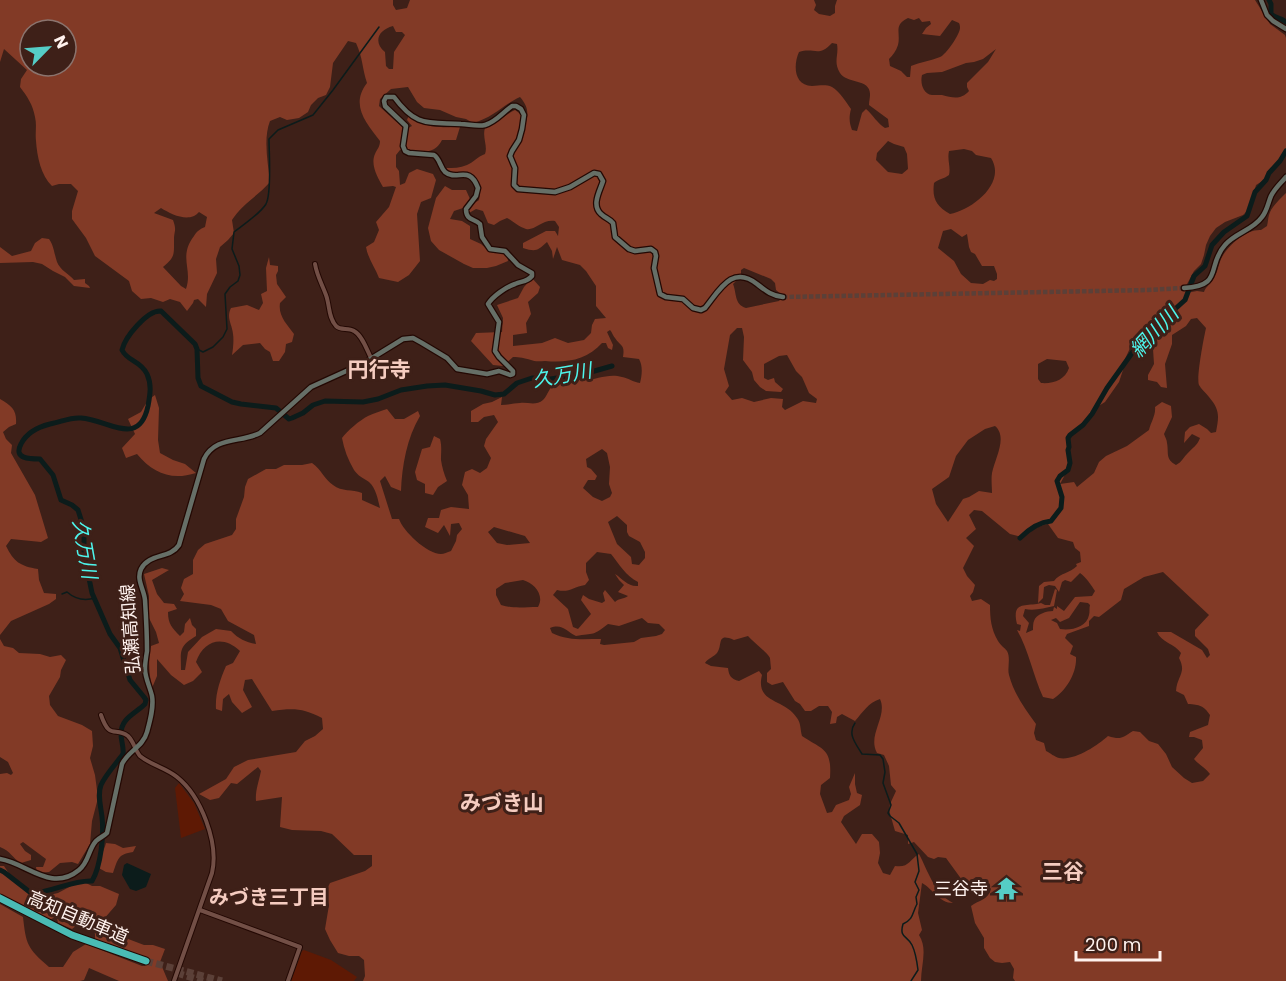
<svg xmlns="http://www.w3.org/2000/svg" width="1286" height="981" viewBox="0 0 1286 981" font-family="Poppins,'Noto Sans JP',sans-serif">
  <style>
    .green { fill: #5e1904 }
    .forest { fill: #823a26; fill-rule: evenodd }
    .water { fill: #0c1c1b }
    .lines { fill: none; stroke-linecap: round; stroke-linejoin: round }
    .stream { stroke: #0c1c1b; stroke-width: 1.5 }
    .river { stroke: #0c1c1b; stroke-width: 5 }
    .secondary-tunnel { stroke: #5b4038; stroke-width: 4.5; stroke-dasharray: 4.5 2; stroke-linecap: butt }
    .motorway-tunnel { stroke: #5b4038; stroke-width: 7; stroke-dasharray: 7 3.5; stroke-linecap: butt }
    .tertiary-casing { stroke: #230803; stroke-width: 6 }
    .secondary-casing { stroke: #230803; stroke-width: 7 }
    .motorway-casing { stroke: #230803; stroke-width: 9 }
    .tertiary { stroke: #724f46; stroke-width: 4 }
    .secondary { stroke: #666f67; stroke-width: 4.5 }
    .motorway { stroke: #4abbb4; stroke-width: 7 }
    .labels { text-anchor: middle; dominant-baseline: central; stroke-width: 6; stroke-linejoin: round; paint-order: stroke }
    .street-label { font-size: 18px; fill: #fff2ee; stroke: #3e2018 }
    .poi-label { font-size: 18px; fill: #fff2ee; stroke: #3e2018; text-anchor: end }
    .water-label { font-size: 20px; font-style: italic; fill: #4df5ec; stroke: #3e2018 }
    .neighbourhood-label { font-size: 20px; font-weight: bold; fill: #f5ccc0; stroke: #3e2018 }
    .quarter-label { font-size: 21px; font-weight: bold; fill: #f5ccc0; stroke: #3e2018 }
  </style>
  <rect width="100%" height="100%" fill="#3e2018"/>
  <!-- green -->
  <g class="green">
    <path d="M179,783L194,803L205,829L181,838L175,788Z"/>
    <path d="M304,950L331,960L357,977L354,981H291L302,951Z"/>
  </g>
  <!-- forest -->
  <g class="forest">
    <path d="M0,0H393V5L396,10L407,8L410,0H814L816,5L814,10L819,14L830,16L835,13V6L837,0H1255L1270,24L1285,35L1286,38V153L1264,180L1256,185L1250,208L1243,215L1225,222L1216,228L1210,236L1206,245L1204,255L1201,264L1194,271L1186,286V293L1197,291L1204,292C1206,286 1209,286 1212,281C1217,275 1218,266 1221,259C1227,246 1246,229 1261,230L1267,226C1268,222 1268,218 1269,215C1271,207 1280,199 1286,193V981H1015L1013,978L1014,969L1010,962L1002,963L995,962L990,958L984,948V938L975,923L971,906C979,900 988,900 991,889L985,880L976,877L970,881L968,886H962L959,891L958,898L953,897L941,888L962,880L946,858L938,857L934,859L928,857L914,842L908,844V835L895,831L889,810L890,804L896,791L891,785L889,766L884,755L877,753C867,735 888,716 880,699C868,703 863,712 855,721L842,714L837,717L836,723L830,724L832,712L828,706H819L811,711H805L800,704L795,701L783,682L772,685L767,682V673L771,669C771,667 770,659 770,658C767,652 753,642 748,636L734,640C716,632 723,645 717,653C714,657 708,658 705,663L711,666L728,668C729,676 731,679 739,681L759,671L762,675C755,704 784,698 797,718C801,723 800,729 802,736C823,750 832,748 830,778L821,785L820,794L827,813L832,812L836,805L849,800L851,794L849,787L855,773V784L857,793L862,795L860,805L844,816L841,822L856,844L862,834H872L879,842L880,853L878,863L883,873L890,875L895,866C909,868 909,860 919,854C928,871 934,893 953,903C939,903 933,889 922,883L918,913L922,930L919,935C928,949 921,965 921,981H363L365,976L364,960L359,956H349L338,953L330,940L325,929L329,905L325,893L330,883L365,871L372,866V855H354L332,834L321,831L292,830L280,827L282,797L256,801C255,791 259,781 261,771L258,767L237,784L231,783L219,798L210,800L199,794L226,779L234,767L248,760L296,752L305,741L315,736L323,729L322,718C303,708 293,708 272,711L252,679L245,680L243,690L252,707L242,713L232,702L229,694L223,699L222,711L216,709C215,694 220,680 226,666L233,663L240,651C223,635 204,640 196,662L202,672L193,681L184,685L171,675L157,659V676L152,688C149,673 148,660 151,646L159,643L156,632L149,618V596L144,574L162,568L169,570L152,580L157,594L164,603L174,604L177,609L168,612C168,624 172,628 180,636L184,632L185,624L190,618L192,625L196,629V636C178,647 181,651 181,670H185L188,652L202,637L216,629L231,631C239,639 245,642 256,644L254,635L228,621L221,609L211,605L180,601L184,594L181,588L184,579L193,574V560L198,550L205,544L232,535L236,529V519L244,497L245,487L248,479L266,469H276L284,465H302L312,463C321,469 325,480 333,485C342,492 352,489 362,493V500L380,508C378,500 376,488 369,482C363,478 358,476 354,470C348,460 344,449 342,438C347,431 360,420 368,416C374,413 381,411 387,409L395,419H404L418,411L420,416C407,438 402,465 401,491L391,487L385,476L380,481L392,519H399C403,531 427,554 441,554C444,554 447,552 451,551L456,541L457,535L462,529L459,523L451,524L450,536L444,525L438,533L425,527L428,518H439L441,510L451,507L469,509L468,495L462,485L465,472L472,469L480,473L487,468L491,458L484,446L486,439L498,422L494,415L484,417L478,422H471V411L483,404L492,402L502,397L501,405C508,405 514,403 520,403C528,402 536,406 543,400C548,395 550,385 557,381C565,376 576,380 584,380C597,380 608,373 622,377C628,378 633,382 640,383C642,375 643,366 639,359L623,357C625,344 621,347 615,338C613,336 612,332 610,330L607,332L613,345L612,350L608,348L606,343H602C587,360 567,363 545,361C541,361 535,362 531,360C524,358 520,357 513,357L503,366L493,365L471,341L476,333L502,332L503,318L497,305L518,298L524,287L532,278L540,287L538,293L528,302L531,314L526,323L527,333L513,335V346L542,343L555,338L568,343L584,340L591,333L592,325L595,319L606,318L596,306V286L586,271L580,265L562,260L557,247L553,259L552,251L547,242C537,251 536,252 523,248V243L546,231H555L558,236L559,227L555,221C542,219 535,231 526,229C519,227 513,221 507,218L500,221L494,225L488,223L483,211L476,209L469,213C469,206 474,203 479,200C484,177 470,173 450,173L446,168C453,168 460,168 467,165C474,162 477,157 485,154C488,146 482,137 485,128C495,125 504,115 515,110L522,115L526,122C529,112 527,105 520,97C503,105 493,118 473,123L466,119L456,117L440,110L424,108L417,102L408,87L391,89L380,99L379,106L403,128H408L412,126L407,120L409,115C420,123 427,127 441,127C448,128 453,126 460,127L456,140H442C432,159 416,148 400,150L396,155V167L399,171L400,185L405,183L409,173L417,169L433,174L436,180L431,198L421,202L417,214L420,261L409,275L398,282L379,278C375,267 368,259 366,247L374,242L379,230L376,222L389,207L396,187L393,186L383,187C378,178 370,165 375,154C377,149 380,147 380,141C366,123 350,105 367,83C362,68 363,58 356,43L348,41L333,63L330,87L326,95L318,98L311,105L308,112L299,118L287,120L280,117L270,121C263,139 268,163 270,182C258,196 242,204 232,220L234,233L228,240L220,247L216,259L217,273L207,294L206,307L198,299L194,300L193,303L187,311L180,302L170,299L163,302L151,298L141,299L132,291L129,281L95,256L86,238L72,219V211L78,191L71,184H59L52,186C41,176 37,156 36,141C35,133 37,125 35,117C33,105 27,96 20,87L21,79L27,70L4,49L0,62ZM908,18L914,20L919,18L922,22L930,21L931,24L926,28L922,34L940,36L952,20L959,23C960,25 960,27 960,28C960,34 946,55 940,57C931,61 920,62 911,66L910,77H907L901,71L890,66L889,59C893,55 896,51 898,45C901,33 893,25 908,18ZM393,26L396,32H402L405,35L394,52L393,69H389L386,66L385,52C373,42 378,30 393,26ZM30,30H66V66H30ZM832,43L837,44C839,56 833,61 840,73C846,84 871,78 870,95C870,98 869,101 869,105L888,119L889,127L885,128C877,123 873,115 866,109L862,113L857,131L852,130C849,122 849,117 851,109C846,102 840,92 832,87C825,84 819,86 812,86C794,86 793,65 799,52C815,47 818,58 832,43ZM996,49L988,62L967,83V87L969,91C961,100 953,98 942,95C938,95 935,95 932,95C923,94 920,83 922,75L927,73L942,72L966,63L974,62L983,59ZM888,141L894,144L904,147L907,154L908,169L902,174L888,172L876,160L877,153ZM964,149L972,151L976,155L991,158C1007,183 972,210 950,214C936,206 932,198 934,183C938,179 944,179 949,175C951,167 947,160 949,151ZM161,208C172,215 190,223 199,212L207,217L205,227C200,229 197,231 194,236C178,257 193,269 186,289L181,286L163,267C175,257 174,255 174,240C174,230 177,231 173,220L154,213ZM951,229L962,237L967,234L969,247L971,252L975,254L982,266H994L997,274V279L994,281L990,280L983,284L971,283L961,274L954,261L938,248L943,231ZM744,268L771,279L775,283L776,290L783,296L779,301L746,308C734,304 737,294 733,284L741,276V270ZM1197,318L1206,328C1204,337 1196,378 1199,385C1201,389 1206,393 1209,397C1220,410 1219,416 1216,432L1211,433L1207,429L1199,424L1190,427L1185,432L1184,443L1192,434L1200,438C1197,446 1193,447 1187,454C1182,459 1182,462 1176,465C1165,459 1169,453 1167,443C1167,440 1165,437 1164,434L1172,417L1171,406L1162,402L1155,407C1156,415 1151,422 1149,430L1127,446L1106,456L1099,462L1094,473L1077,487L1074,482L1060,484L1067,471L1070,454L1068,436L1084,423L1094,413L1097,407L1105,402L1119,382L1123,370L1125,359L1130,348L1137,340L1153,325L1155,336L1153,349L1154,364L1148,375V380L1157,382L1161,387L1167,388L1165,364L1172,344V335L1186,326L1191,319ZM737,328H742L744,337L743,360L752,372L754,380L760,387L766,391L781,392L783,389L775,382L774,378L768,380L764,378V364L779,356L787,355L796,371L802,377L809,393L817,399L816,403L803,401L785,410L782,407L783,399L771,398L754,402L742,398L732,400L725,392L729,386L724,369L730,335ZM1047,359L1066,361L1069,368C1065,380 1053,384 1041,383L1038,379V364ZM995,426C1008,437 995,458 992,473C991,479 992,487 992,493L979,491L969,497L963,499L948,522L936,504L932,489L949,477L956,456L968,440L985,429ZM602,449L607,453L610,467L609,484L612,493L610,497L602,501L593,497L583,488L588,480H595L597,476L591,469L587,467L586,459ZM974,510L982,511L1010,534L1022,537C1028,530 1039,526 1048,524L1058,538L1073,542L1075,548L1080,552L1081,562L1076,564L1077,566C1070,573 1060,573 1054,581L1044,582L1039,586L1038,603L1043,598L1044,587L1049,585L1055,586L1059,592L1062,582L1065,580L1071,582L1080,573C1085,576 1092,586 1095,591L1092,596L1075,597L1064,611L1057,606V609L1054,607L1053,611C1047,611 1036,614 1034,621C1033,623 1033,627 1033,630L1026,633L1029,623L1023,616L1025,609C1035,611 1044,608 1054,606L1057,590L1055,589L1050,605H1045L1041,603C1027,607 1011,600 1017,624L1021,625L1020,631L1017,630C1029,651 1033,675 1043,697L1053,699C1066,691 1077,673 1076,657L1070,654L1073,646L1065,638L1067,634L1089,626V621L1094,616L1099,617L1121,600L1124,589L1144,577L1163,572L1209,615L1195,630V636L1208,649L1210,655L1207,658L1202,650L1171,632H1157C1161,642 1175,644 1181,653L1179,658C1187,673 1177,676 1176,691L1184,695L1188,704C1200,705 1203,705 1210,715L1208,725L1190,732L1189,737H1194L1202,740L1203,748L1194,759C1199,765 1206,768 1210,774L1203,781L1192,783L1184,778L1172,767L1166,754L1158,744L1149,741L1140,732L1133,731C1122,738 1121,740 1108,736C1097,746 1074,761 1059,758C1055,757 1050,753 1046,751L1044,743L1036,740L1034,733L1036,724C1025,709 1014,694 1009,675C1007,668 1011,658 1007,651C1005,648 1000,645 998,641C991,629 990,618 990,605L981,599L972,601L970,596L973,592L975,585L967,576L963,568L974,546L966,538L976,529L969,515ZM617,516L627,525V532L629,536L640,542L645,552V558L639,565L632,564L631,557L617,544L608,522ZM494,527L525,536L530,543L507,545L497,543L488,532ZM597,552L611,554C619,564 626,576 638,582V586C628,587 623,579 615,574L619,580L624,585L618,592L628,596C624,599 619,598 615,602L605,590L603,593L605,601L602,603L589,599L583,595L581,600L591,614L578,629L573,627L568,609L553,595L557,590C569,593 573,587 585,585L589,580L586,572V563ZM523,580C534,583 545,595 538,607C524,607 515,609 501,605L496,595V589L505,583ZM1080,602L1088,603L1090,605C1089,608 1090,612 1089,615C1087,627 1071,631 1060,629L1057,623L1051,620L1056,618L1060,622L1069,618ZM642,618L648,623L659,624L665,630L662,634L656,636L641,638L634,642L604,645L600,644L601,639C583,639 568,641 552,633L550,628C562,623 566,631 576,636C594,633 593,636 608,624L619,626Z"/>
    <path d="M445,186L452,190H466L470,199L463,208L454,211L450,219L462,221L470,226V239L481,244L490,252L500,251L507,254L508,261L496,266L487,268H473L464,264L439,250L431,241L428,228L436,198Z"/>
    <path d="M42,238L49,239C54,246 54,253 57,262C60,270 69,274 74,280L85,279V283L89,286L90,288L74,286L65,277L53,271L42,264L33,262L0,263V247L12,256L31,251L35,243Z"/>
    <path d="M269,257L270,265L278,266V271L276,275L277,284L286,297L280,303C278,316 287,324 294,334L292,342L286,344L285,352L279,361H273L270,352L265,349L260,343L243,345L232,355C233,349 234,340 233,334C232,324 226,318 231,308L247,305L259,310L263,303L261,294L267,291L266,268Z"/>
    <path d="M155,395L159,408L158,440L160,453L173,460L185,464L196,473C171,481 153,473 137,454L126,458L122,448L135,434L128,419L141,412L148,400Z"/>
    <path d="M0,399C12,406 17,410 16,424L9,427L3,432L6,439L12,445L11,453L35,495L48,538L41,542L11,539L6,546C14,562 20,566 38,569L39,580L44,593L56,594V599L49,604L11,621L0,635Z"/>
    <path d="M434,436L440,439C442,447 441,452 441,460C442,467 444,474 447,481L438,487L433,495L425,493V484L417,480L415,472L422,449L430,447Z"/>
    <path d="M0,639L4,646L13,648L19,653L40,654L50,657L61,655L66,660L61,670L60,677L49,696L50,705L58,716L82,725L92,731L93,746L90,758L95,775L98,798L92,821L90,844L78,864L72,862L60,863L49,872L37,873L36,867H43L46,859L23,842L20,844L25,851L31,855V860L21,863C12,858 11,851 0,847V774L7,773L11,775L13,773L8,762L0,757Z"/>
    <path d="M106,843L115,844L123,848L136,846L133,852C118,854 118,859 113,873L106,872L97,867C98,858 104,852 106,843Z"/>
    <path d="M0,866H4L12,878L24,889L34,893L45,896L58,893L73,885L84,882L92,886H100L119,894L116,905L103,920L101,927L102,929L144,945H153L165,949L160,962L168,981H119L89,968L84,980L80,981H0V904L23,917C26,944 27,948 49,967H63L73,952L86,944L142,966H145L147,960L95,941V934L94,931L77,925L72,929L58,923L57,918L55,917L48,921L0,894Z"/>
  </g>
  <!-- water -->
  <path class="water" d="M127,863L151,874L146,887L136,891L130,889L122,875L124,865Z"/>
  <g class="lines">
    <!-- stream -->
    <g class="stream">
      <path d="M197,349L203,352L213,347L223,337L227,329L225,294L230,287L238,281L240,275L239,266L232,249L234,232C243,225 260,214 266,204C272,193 269,153 269,139L278,130L313,115L333,90L379,27"/>
      <path d="M62,594L67,592C75,599 85,601 95,598"/>
      <path d="M855,723C847,734 856,744 862,754L880,755L883,759L885,772L883,783L891,805L888,813L890,816L899,823L917,854L919,871L915,882L919,890L916,897L917,904C912,913 914,919 903,924C899,938 907,935 912,945C915,951 917,962 918,970L911,981"/>
    </g>
    <!-- river -->
    <g class="river">
      <path d="M1269,0L1271,4V14C1275,18 1281,18 1286,22"/>
      <path d="M1020,538C1028,530 1040,522 1051,521L1061,508L1062,497L1057,481L1060,476L1068,470L1070,463L1068,450L1069,447L1068,438L1070,435L1083,425L1092,414L1107,388L1142,339L1185,300L1194,276L1205,266L1212,245L1224,232L1247,216L1255,192L1266,180L1269,173L1280,161L1286,151"/>
      <path d="M0,870L4,872L31,893C52,893 71,880 92,881C101,866 104,835 102,817C101,807 97,795 101,785C106,774 116,764 123,754C124,747 121,741 121,734C121,718 135,714 145,704L146,700L144,697L130,680L120,648L110,634L92,593L84,554V529L78,510L72,505L61,500L53,475L40,459C30,459 13,459 21,444C27,432 38,427 50,424C61,422 70,417 81,418C109,420 139,448 148,406C150,395 152,385 147,374C140,360 128,362 122,350C125,337 147,310 161,311L195,344L197,349L198,378L201,386L232,402L241,404L276,408L289,419L292,418L303,413L313,405L325,401L363,402L378,399L401,390L427,386L445,385L481,391L495,395L504,394L517,383L532,378L551,379L591,372L612,366"/>
    </g>
    <!-- secondary-tunnel -->
    <path class="secondary-tunnel" d="M783,297L1148,290L1184,288"/>
    <!-- motorway-tunnel -->
    <g class="motorway-tunnel">
      <path d="M146,961L222,981"/>
      <path d="M177,973L203,981"/>
    </g>
    <defs>
      <g id="tertiary">
        <path d="M315,264C317,276 322,284 326,295C330,306 328,317 336,326C341,331 348,327 354,331C362,335 367,350 371,358"/>
        <path d="M101,715C110,741 115,726 128,736C134,742 135,750 140,756C151,765 166,768 177,777C201,796 219,843 212,873L174,981"/>
        <path d="M200,910L300,947L288,981"/>
      </g>
      <g id="secondary">
        <path d="M1261,0L1267,15L1273,21L1286,29"/>
        <path d="M1184,288C1224,286 1206,266 1225,245C1235,233 1253,230 1262,217C1267,211 1268,203 1271,196C1275,188 1281,183 1286,177"/>
        <path d="M0,859C27,863 51,893 79,870C89,862 88,850 96,841C99,838 104,836 107,833L122,764C128,751 143,747 147,732C150,721 154,707 152,696C150,687 145,678 145,669C145,663 146,657 147,651C147,634 146,616 145,600C144,589 136,580 141,569C149,553 170,559 179,545L204,459C215,436 241,443 260,433L311,387L364,363L403,339L413,338L422,343L447,358L457,369L487,374L499,371L510,375L513,374V371L499,357L495,351L499,322L488,304C493,296 506,287 515,284C522,281 527,282 532,276V273L518,265L505,251L490,249L482,237L480,224C474,218 466,221 466,209L476,196L478,188C469,164 457,182 445,172C440,167 440,159 434,155L409,153L405,151L403,146L406,126L385,106L384,101L386,97H394C416,127 427,122 461,124C468,124 477,127 485,125C496,122 503,112 512,106H516L521,109L524,115L522,129L519,140L512,151L510,156L515,168L514,185L518,189L555,192L570,187L594,173L599,174L603,181C600,191 591,205 601,214C605,218 610,219 613,223L615,237L629,249L635,251L651,249L655,252L656,256L654,268L660,294L666,297L683,299L693,308L701,310L705,308C719,291 732,264 757,284C766,291 772,296 783,297"/>
      </g>
      <path id="motorway" d="M0,898L72,935L146,961"/>
    </defs>
    <!-- tertiary casing -->
    <use href="#tertiary" class="tertiary-casing"/>
    <!-- secondary casing -->
    <use href="#secondary" class="secondary-casing"/>
    <!-- motorway casing -->
    <use href="#motorway" class="motorway-casing"/>
    <!-- tertiary -->
    <use href="#tertiary" class="tertiary"/>
    <!-- secondary -->
    <use href="#secondary" class="secondary"/>
    <!-- motorway -->
    <use href="#motorway" class="motorway"/>
  </g>
  <!-- icons -->
  <defs>
    <symbol id="temple-bare" viewBox="-9 -9 18 18"><path d="M0-6L5-2H3V0L6.5 2.5H4V6H1.5V3h-3V6H-4V2.5H-6.5L-3 0V-2H-5Z" fill="#55cdc6" stroke="#3e2018" stroke-width="2.5" paint-order="stroke"/></symbol>
  </defs>
  <g fill-rule="evenodd">
    <use href="#temple-bare" x="990" y="872" width="33" height="33"/>
  </g>
  <g class="labels">
    <!-- street labels -->
    <g class="street-label">
      <text transform="translate(130 629) rotate(-94)">弘瀬高知線</text>
      <text transform="translate(78 917) rotate(23)">高知自動車道</text>
    </g>
    <!-- poi labels -->
    <g class="poi-label">
      <text x="988" y="888">三谷寺</text>
    </g>
    <!-- water labels -->
    <g class="water-label">
      <text transform="translate(1154 332) rotate(-47)">網川川</text>
      <text transform="translate(562 375) rotate(-10)">久万川</text>
      <text transform="translate(85 549) rotate(80)">久万川</text>
    </g>
    <!-- neighbourhood labels -->
    <g class="neighbourhood-label">
      <text x="269" y="897">みづき三丁目</text>
    </g>
    <!-- quarter labels -->
    <g class="quarter-label">
      <text x="379" y="369">円行寺</text>
      <text x="502" y="802">みづき山</text>
      <text x="1063" y="871">三谷</text>
    </g>
  </g>
  <!-- north arrow -->
  <g transform="translate(48 48) rotate(65)"><circle r="28" fill="#3e2018" stroke="#8b746e" stroke-width="1.5"/>
  <path d="M0-4.5L10 22L0 15L-10 22Z" fill="#55cdc6"/>
  <text y="-9" font-size="16" font-weight="bold" text-anchor="middle" fill="#fff2ee">N</text>
  </g>
  <!-- scale -->
  <path d="M1076 951v9h84v-9" fill="none" stroke="#fff2ee" stroke-width="3"/>
  <text x="1085" y="951" font-size="18" fill="#fff2ee" stroke="#3e2018" stroke-width="4.5" paint-order="stroke">200 m</text>
</svg>
